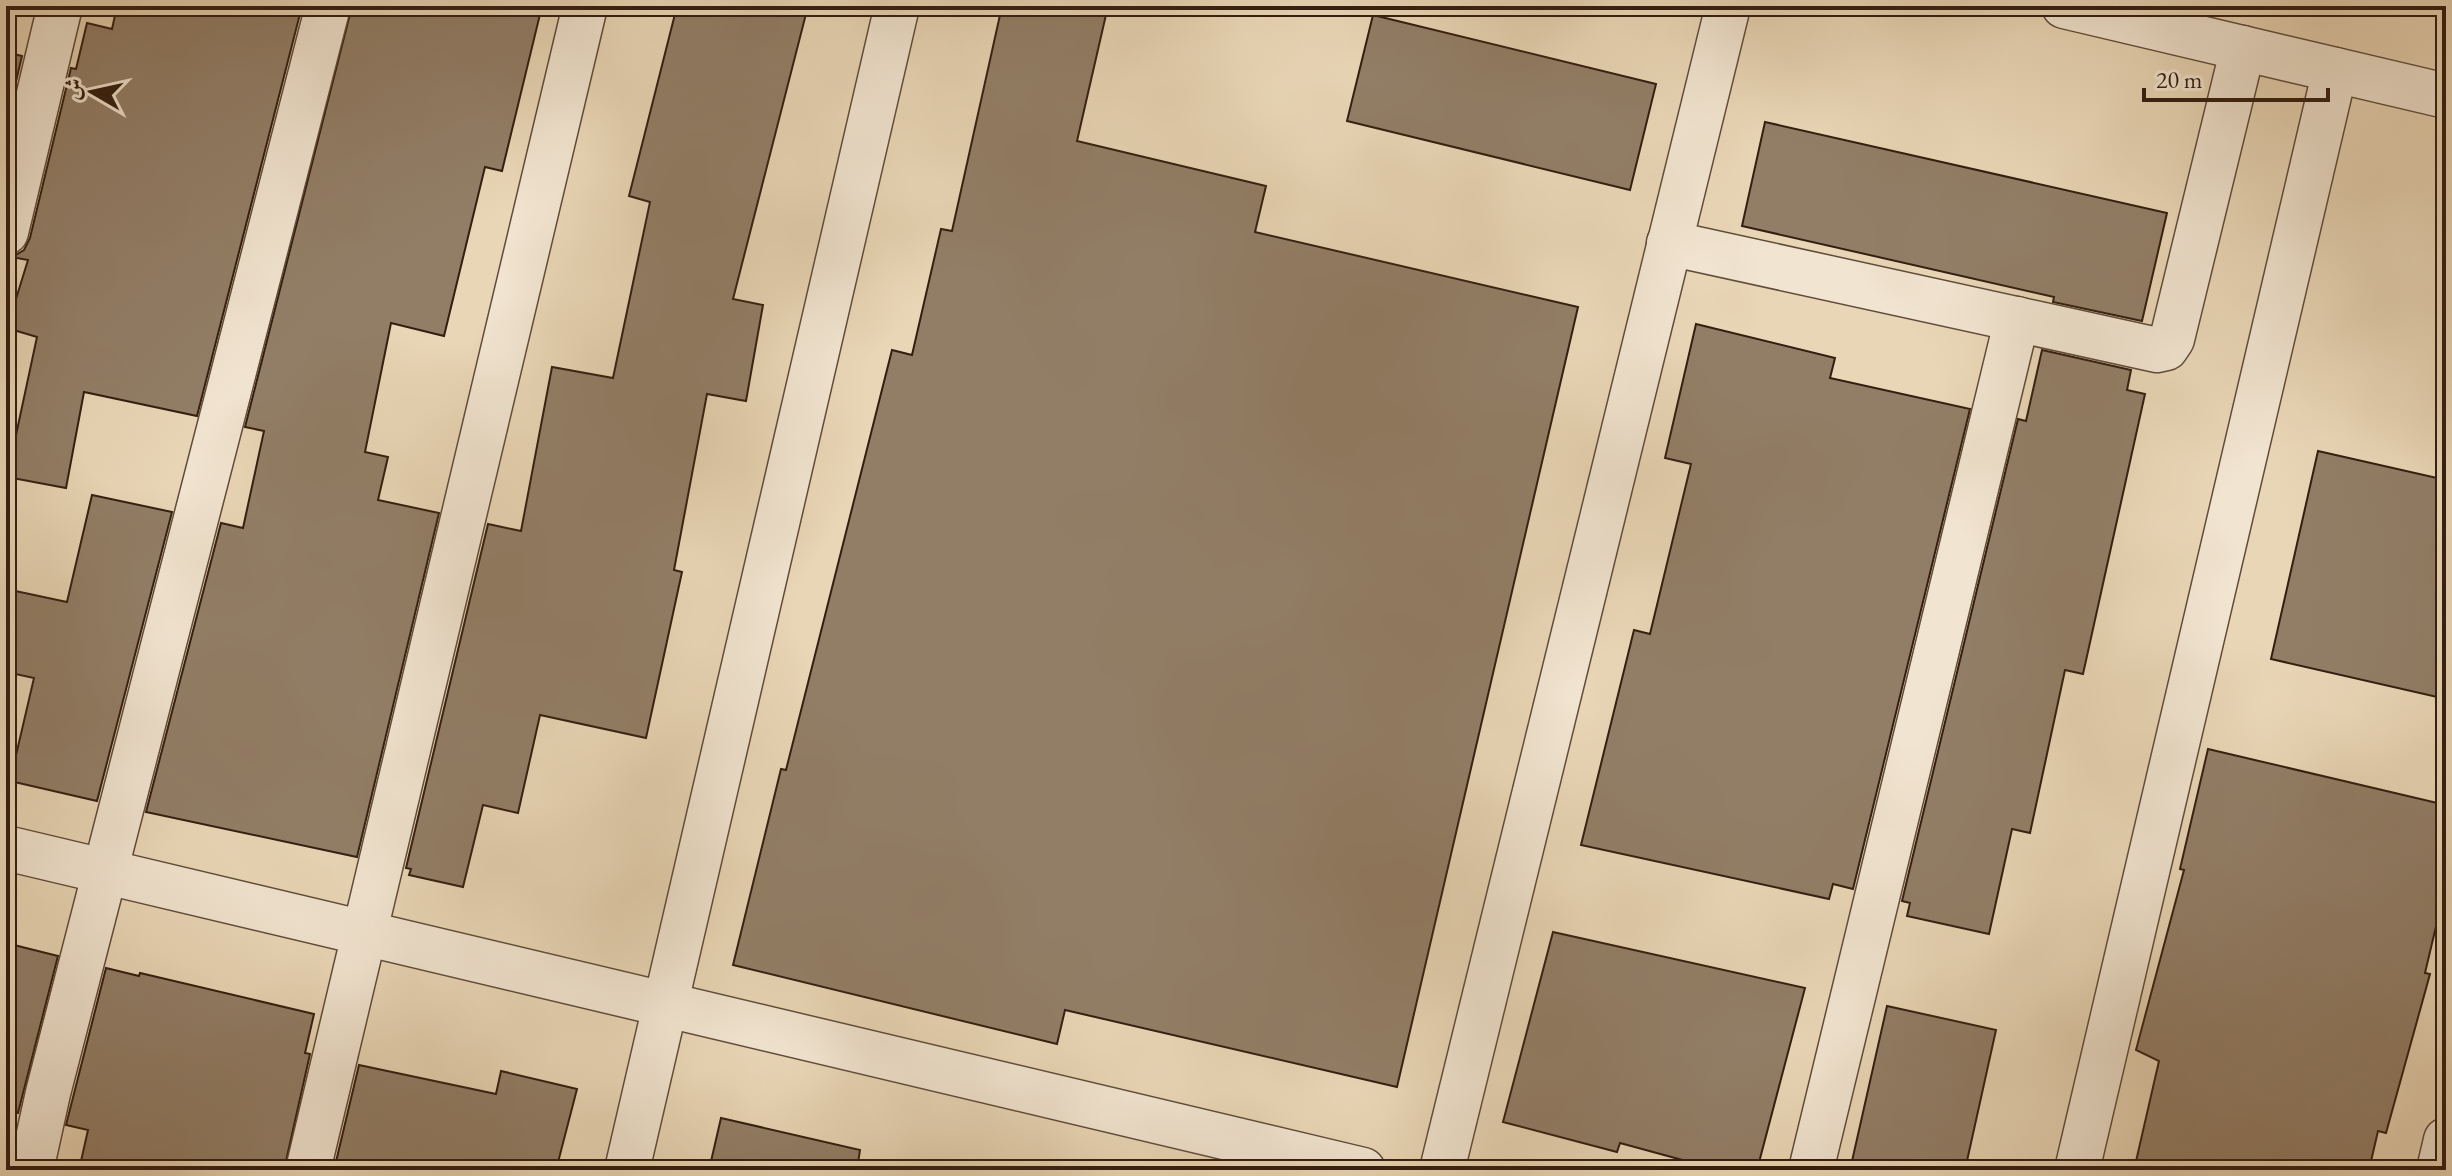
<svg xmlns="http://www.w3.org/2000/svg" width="2452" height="1176" viewBox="0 0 2452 1176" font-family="'EB Garamond',Amiri,serif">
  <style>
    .building { fill: #927e67; stroke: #331e11; stroke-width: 2 }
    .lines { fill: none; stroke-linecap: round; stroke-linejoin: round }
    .minor-casing { stroke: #604c3a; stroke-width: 47 }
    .minor { stroke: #f1e4d0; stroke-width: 44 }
  </style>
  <rect width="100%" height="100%" fill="#e9d6b6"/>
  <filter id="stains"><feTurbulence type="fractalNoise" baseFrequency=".0025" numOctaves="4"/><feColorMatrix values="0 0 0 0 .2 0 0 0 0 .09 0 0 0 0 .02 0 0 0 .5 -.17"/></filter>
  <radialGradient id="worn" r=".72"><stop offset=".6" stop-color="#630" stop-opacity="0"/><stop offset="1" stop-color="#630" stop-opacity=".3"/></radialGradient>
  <!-- building -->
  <g class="building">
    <path d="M117,6H302L197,416L84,392L66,488L7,477L37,337L7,328L28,260L6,256H14L24,250L30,238L71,68L76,69L87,23L112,29Z"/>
    <path d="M352,6H542L502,171L485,167L444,336L391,323L365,452L388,457L378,500L439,513L357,857L146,812L221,523L243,528L264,431L245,427Z"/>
    <path d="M677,6H808L733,299L763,305L746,401L707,394L674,570L682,572L646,738L540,715L518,813L483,805L463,887L409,875L411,869L406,868L488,524L521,531L552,367L613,378L650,202L629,196Z"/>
    <path d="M1002,6H1108L1077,141L1266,186L1255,232L1578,307L1397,1087L1065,1010L1057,1044L733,965L781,769L786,770L892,350L912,355L941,229L952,231Z"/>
    <path d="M1373,15L1656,84L1630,190L1347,121Z"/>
    <path d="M6,52L22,56L6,124Z"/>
    <path d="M1765,122L2167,213L2142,321L2053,302L2054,297L1742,226Z"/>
    <path d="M1696,324L1835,358L1830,378L1970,409L1853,889L1833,884L1829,899L1581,845L1634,630L1650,634L1691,464L1665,458Z"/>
    <path d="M2042,350L2131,370L2127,390L2145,394L2083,674L2065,670L2030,833L2012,829L1989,934L1907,916L1910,903L1902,901L2018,419L2026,421Z"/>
    <path d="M2318,451L2446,480V699L2271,659Z"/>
    <path d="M92,495L172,512L97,801L10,781L34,678L6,672V589L67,602Z"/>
    <path d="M2208,749L2446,805V884L2425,973L2430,974L2386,1133L2378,1131L2369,1170H2134L2159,1061L2136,1050L2184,870L2180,869Z"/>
    <path d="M1553,932L1805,988L1757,1170H1719L1620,1143L1617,1152L1503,1122Z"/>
    <path d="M6,943L58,956L18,1113L6,1110Z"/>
    <path d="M106,968L139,976L140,973L314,1014L305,1053L310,1054L284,1170H79L88,1130L66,1125Z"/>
    <path d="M1887,1006L1996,1030L1965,1170H1850Z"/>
    <path d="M359,1065L496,1094L501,1071L577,1089L556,1170H334Z"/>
    <path d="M721,1118L860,1150L857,1170H709Z"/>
  </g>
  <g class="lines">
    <defs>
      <g id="minor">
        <path d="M2064,6L2446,96"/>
        <path d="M6,232L60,6"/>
        <path d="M1669,243L2157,350L2166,348L2172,339L2243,48"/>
        <path d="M6,848L1363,1170"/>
        <path d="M31,1170L48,1093L328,6"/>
        <path d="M308,1170L585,6"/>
        <path d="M627,1170L897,6"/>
        <path d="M1442,1170L1728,6"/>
        <path d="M1811,1170L2017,319"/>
        <path d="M2077,1170L2335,70"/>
        <path d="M2439,1170L2446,1140"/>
      </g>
    </defs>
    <!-- minor casing -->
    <use href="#minor" class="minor-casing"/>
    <!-- minor -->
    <use href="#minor" class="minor"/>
  </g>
  <!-- margin -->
  <rect width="2452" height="1176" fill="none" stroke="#e9d6b6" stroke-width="32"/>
  <rect x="8" y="8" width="2436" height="1160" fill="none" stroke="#331e11" stroke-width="4"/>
  <rect x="16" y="16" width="2420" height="1144" fill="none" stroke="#331e11" stroke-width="2"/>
  <!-- north arrow -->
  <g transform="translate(92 92) rotate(279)" stroke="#f1e4d0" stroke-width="6" paint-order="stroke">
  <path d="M0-6L14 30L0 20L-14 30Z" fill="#331e11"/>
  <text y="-12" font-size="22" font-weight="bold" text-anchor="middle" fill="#331e11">ش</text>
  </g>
  <!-- scale -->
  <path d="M2144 88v12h184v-12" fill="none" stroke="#331e11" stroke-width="4"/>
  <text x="2156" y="88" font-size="24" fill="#331e11" stroke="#f1e4d0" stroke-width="6" paint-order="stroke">20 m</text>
  <rect width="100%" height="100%" filter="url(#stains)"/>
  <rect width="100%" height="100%" fill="url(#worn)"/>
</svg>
